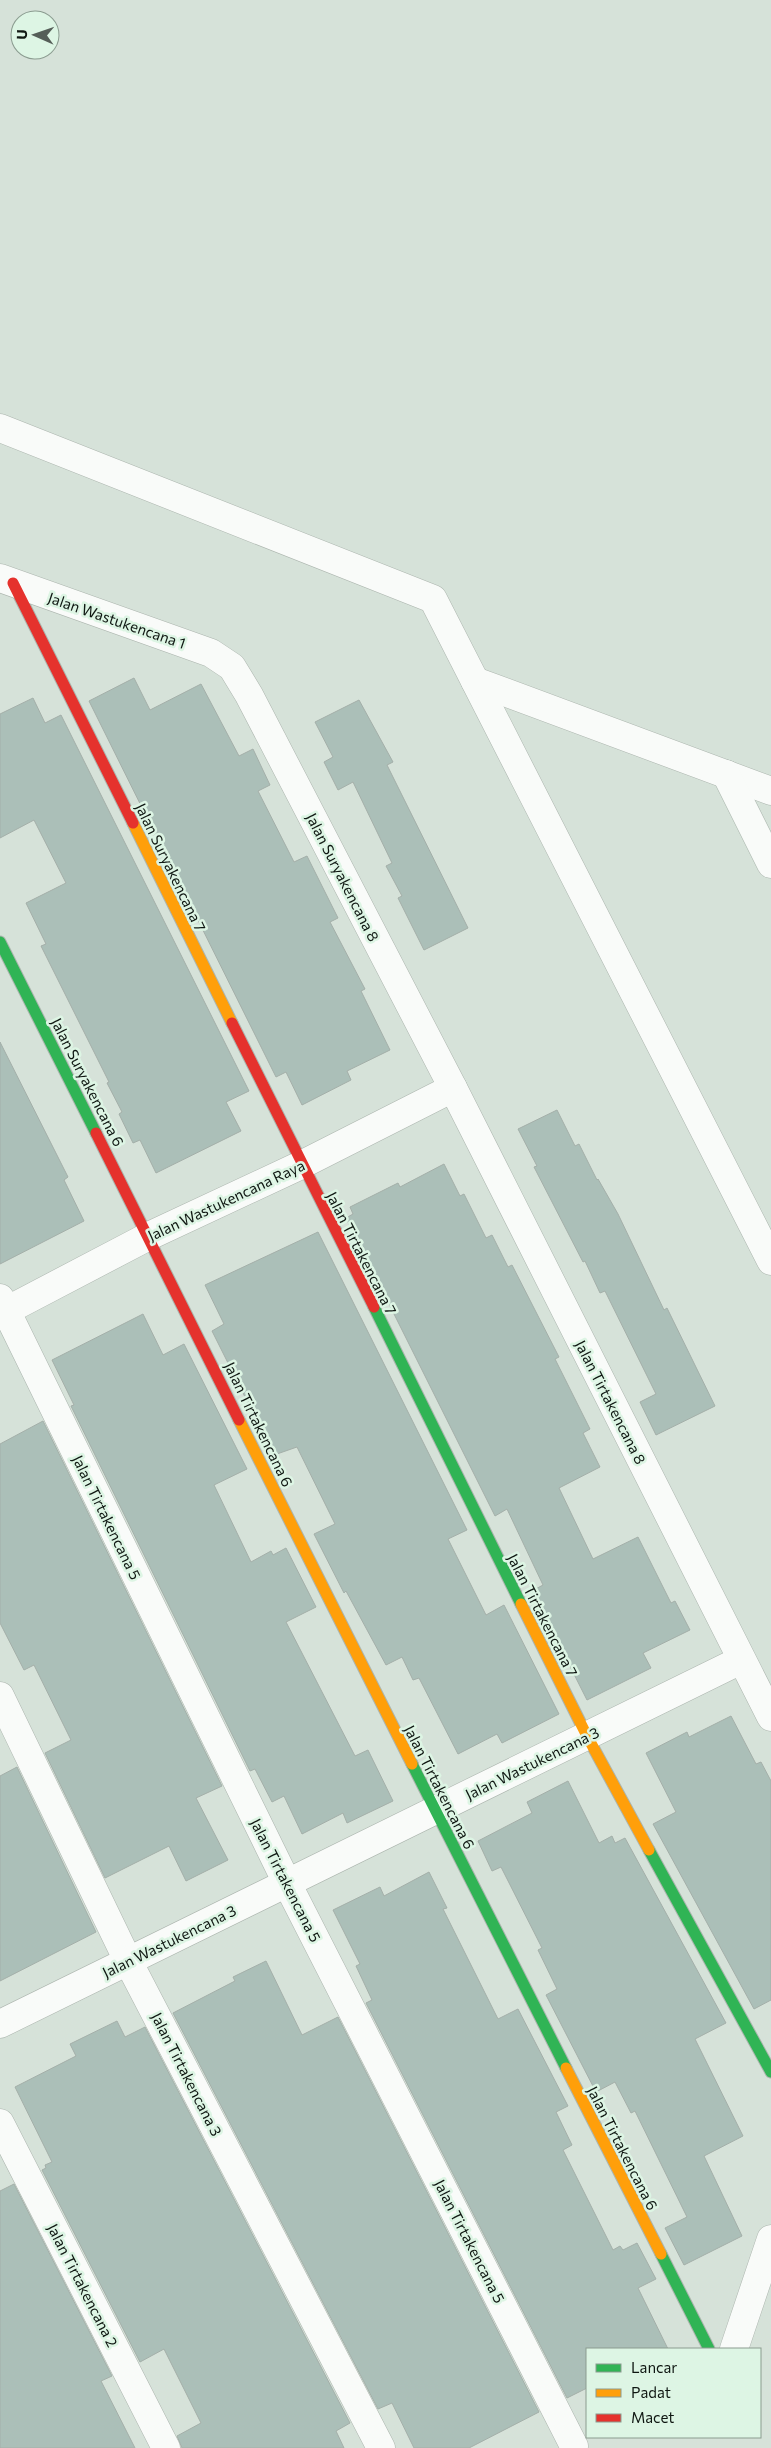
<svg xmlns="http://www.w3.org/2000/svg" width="771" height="2448" viewBox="0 0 771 2448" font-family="Commissioner,sans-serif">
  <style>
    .building { fill: #abbfb8; stroke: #a4afa9 }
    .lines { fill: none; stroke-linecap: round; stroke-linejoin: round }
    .street-casing { stroke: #acb5ae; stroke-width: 29 }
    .fast-casing { stroke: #acb5ae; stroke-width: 13 }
    .slow-casing { stroke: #acb5ae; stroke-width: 13 }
    .jam-casing { stroke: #acb5ae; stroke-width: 13 }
    .street { stroke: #f9fbf9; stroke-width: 28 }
    .fast { stroke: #30b455; stroke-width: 11 }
    .slow { stroke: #ff9f0a; stroke-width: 11 }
    .jam { stroke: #e5322d; stroke-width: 11 }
    .labels { text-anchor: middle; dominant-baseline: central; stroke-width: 5; stroke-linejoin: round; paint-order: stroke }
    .street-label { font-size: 15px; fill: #0f1712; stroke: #ddf5e4 }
  </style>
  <rect width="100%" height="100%" fill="#d6e2d9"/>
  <!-- building -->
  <g class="building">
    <path d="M134,678L150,710L201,684L239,756L253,749L270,785L258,791L294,862L307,856L338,918L330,922L365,989L361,991L390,1050L347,1071L351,1080L302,1105L286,1072L276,1077L89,701Z"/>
    <path d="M33,698L45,723L61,715L249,1091L226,1102L241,1131L156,1173L140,1140L133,1143L119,1114L122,1112L107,1083L109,1082L41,946L46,944L26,903L66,883L34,820L0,838V714Z"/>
    <path d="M359,700L393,762L387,765L468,928L424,950L398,898L402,896L386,866L392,863L353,782L338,790L324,762L333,757L315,722Z"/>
    <path d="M0,1042L68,1177L64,1180L84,1221L0,1264Z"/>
    <path d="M557,1110L575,1146L579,1144L597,1180L598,1179L618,1214L664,1310L667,1308L715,1406L656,1435L640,1402L656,1394L605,1291L600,1293L585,1261L583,1262L534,1167L537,1166L518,1129Z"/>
    <path d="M444,1164L460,1196L464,1194L486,1238L492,1235L508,1267L512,1265L559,1357L555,1359L590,1429L583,1433L600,1467L559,1488L593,1559L638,1537L671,1603L675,1601L690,1630L643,1653L651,1668L587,1700L532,1591L543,1585L507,1509L495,1516L346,1218L353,1214L350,1207L398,1183L400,1187Z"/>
    <path d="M318,1232L467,1530L448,1539L486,1615L504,1605L559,1714L502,1743L497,1734L458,1754L419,1678L413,1680L402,1657L386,1665L346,1591L344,1593L314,1534L335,1524L297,1447L274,1455L212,1331L224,1324L205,1285Z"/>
    <path d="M143,1314L163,1355L184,1344L247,1469L214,1485L251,1562L271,1551L273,1555L286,1548L316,1607L286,1622L355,1756L368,1750L393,1801L347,1823L343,1813L302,1834L284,1796L272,1802L255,1769L250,1771L71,1406L74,1405L52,1360Z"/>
    <path d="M43,1421L222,1786L196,1798L228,1860L186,1881L169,1846L105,1878L45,1753L71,1740L34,1665L24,1670L0,1623V1444Z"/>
    <path d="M731,1716L756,1764L761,1762L771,1781V2000L754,2009L653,1824L676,1812L646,1753L687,1732L689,1737Z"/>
    <path d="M17,1767L96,1932L0,1981V1776Z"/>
    <path d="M568,1781L599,1843L612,1836L615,1843L625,1838L726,2023L695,2039L743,2136L704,2156L742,2236L684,2265L665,2228L687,2217L635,2111L631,2113L615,2082L596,2092L546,1995L557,1989L538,1950L542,1948L501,1867L492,1871L478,1841L532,1813L527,1802Z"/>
    <path d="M429,1872L447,1908L443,1909L498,2019L518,2009L568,2106L556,2112L572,2145L563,2150L613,2250L620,2246L623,2250L637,2243L656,2279L638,2288L668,2349H587V2388L567,2398L366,2003L372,2000L356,1966L360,1964L333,1910L380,1887L384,1896Z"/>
    <path d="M266,1961L302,2035L338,2017L539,2412L469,2448H414L392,2403L378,2409L173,2013L235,1981L233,1977Z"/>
    <path d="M117,2021L125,2037L145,2027L350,2423L336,2431L344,2448H182L177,2436L201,2423L164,2349L140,2362L42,2170L46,2168L45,2165L52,2162L15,2087L76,2056L70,2044Z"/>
    <path d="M14,2184L112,2376L101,2381L135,2448H0V2191Z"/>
  </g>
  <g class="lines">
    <defs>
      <g id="street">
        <path d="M0,428L433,599L771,1261"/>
        <path d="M0,578L211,653L232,667L249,695L453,1088L771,1717"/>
        <path d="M475,681L771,791"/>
        <path d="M726,774L771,864"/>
        <path d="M0,1298L287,1883L574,2446"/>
        <path d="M0,1314L149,1236L301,1165L453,1088"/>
        <path d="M0,1696L128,1961L381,2448"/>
        <path d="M0,2024L741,1660"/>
        <path d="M0,2123L166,2448"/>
        <path d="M734,2349L771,2239"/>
      </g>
      <g id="fast">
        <path d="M0,942L96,1133"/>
        <path d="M374,1307L521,1604"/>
        <path d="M412,1764L566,2068"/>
        <path d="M649,1850L771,2072"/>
        <path d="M661,2254L709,2349"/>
      </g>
      <g id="slow">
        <path d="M133,823L232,1023"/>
        <path d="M239,1420L412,1764"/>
        <path d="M521,1604L587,1736L649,1850"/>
        <path d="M566,2068L661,2254"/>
      </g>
      <g id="jam">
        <path d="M13,583L133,823"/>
        <path d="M232,1023L374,1307"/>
        <path d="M96,1133L239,1420"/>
      </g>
    </defs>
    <!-- street casing -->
    <use href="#street" class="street-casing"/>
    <!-- fast casing -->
    <use href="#fast" class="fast-casing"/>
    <!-- slow casing -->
    <use href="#slow" class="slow-casing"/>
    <!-- jam casing -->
    <use href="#jam" class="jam-casing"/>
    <!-- street -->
    <use href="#street" class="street"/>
    <!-- fast -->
    <use href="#fast" class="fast"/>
    <!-- slow -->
    <use href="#slow" class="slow"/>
    <!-- jam -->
    <use href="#jam" class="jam"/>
  </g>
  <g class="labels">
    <!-- street labels -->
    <g class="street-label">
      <text transform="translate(117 620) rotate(19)">Jalan Wastukencana 1</text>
      <text transform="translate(171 867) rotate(64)">Jalan Suryakencana 7</text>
      <text transform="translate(343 877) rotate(63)">Jalan Suryakencana 8</text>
      <text transform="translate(88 1082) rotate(63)">Jalan Suryakencana 6</text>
      <text transform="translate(226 1200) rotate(-25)">Jalan Wastukencana Raya</text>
      <text transform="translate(362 1253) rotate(63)">Jalan Tirtakencana 7</text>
      <text transform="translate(611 1402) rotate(63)">Jalan Tirtakencana 8</text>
      <text transform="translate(259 1424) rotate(64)">Jalan Tirtakencana 6</text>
      <text transform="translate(107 1517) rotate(64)">Jalan Tirtakencana 5</text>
      <text transform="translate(543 1615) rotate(63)">Jalan Tirtakencana 7</text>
      <text transform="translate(532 1763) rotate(-26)">Jalan Wastukencana 3</text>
      <text transform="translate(440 1787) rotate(63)">Jalan Tirtakencana 6</text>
      <text transform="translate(286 1880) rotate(63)">Jalan Tirtakencana 5</text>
      <text transform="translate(169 1941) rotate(-26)">Jalan Wastukencana 3</text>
      <text transform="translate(187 2074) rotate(63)">Jalan Tirtakencana 3</text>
      <text transform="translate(623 2148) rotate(63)">Jalan Tirtakencana 6</text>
      <text transform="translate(470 2241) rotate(63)">Jalan Tirtakencana 5</text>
      <text transform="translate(83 2285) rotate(63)">Jalan Tirtakencana 2</text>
    </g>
  </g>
  <!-- legend -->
  <rect x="586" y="2348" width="175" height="90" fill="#ddf5e4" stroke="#8b9c90"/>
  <rect x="596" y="2364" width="25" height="8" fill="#30b455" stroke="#8b9c90"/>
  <text x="631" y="2373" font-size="15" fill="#0f1712">Lancar</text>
  <rect x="596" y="2389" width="25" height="8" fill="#ff9f0a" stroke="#8b9c90"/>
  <text x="631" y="2398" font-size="15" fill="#0f1712">Padat</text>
  <rect x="596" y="2414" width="25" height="8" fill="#e5322d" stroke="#8b9c90"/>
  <text x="631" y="2423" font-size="15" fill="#0f1712">Macet</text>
  <!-- north arrow -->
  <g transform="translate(35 35) rotate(272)"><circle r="24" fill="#ddf5e4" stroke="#8b9c90"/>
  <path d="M0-4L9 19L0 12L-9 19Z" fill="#555e58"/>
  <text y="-8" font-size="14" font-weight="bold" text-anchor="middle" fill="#0f1712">U</text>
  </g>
</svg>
